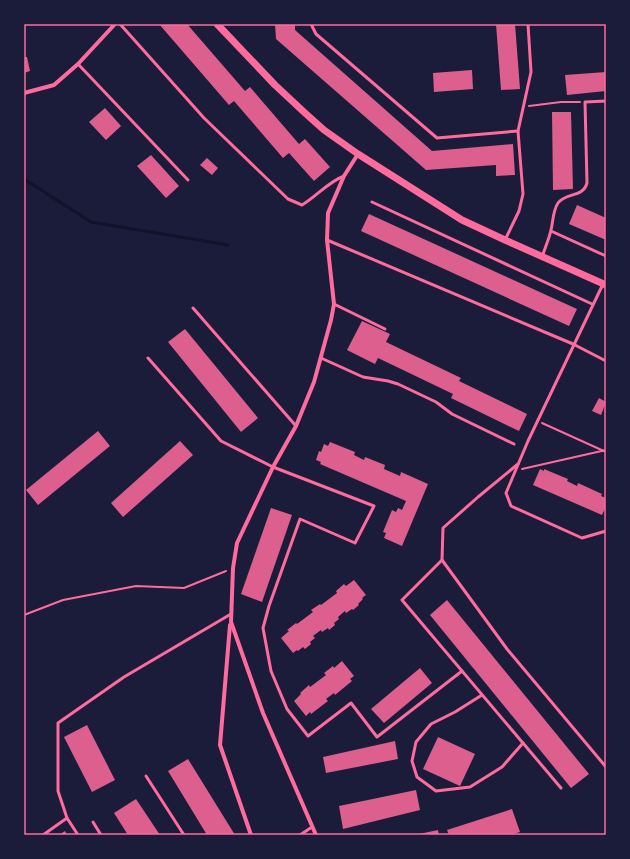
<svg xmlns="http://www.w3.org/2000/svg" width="630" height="859" viewBox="0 0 630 859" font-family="Raleway,sans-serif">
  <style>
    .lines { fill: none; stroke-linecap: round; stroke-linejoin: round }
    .stream { stroke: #12122b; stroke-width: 3 }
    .building { fill: #dd5f8e }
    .path { stroke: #ff6b9d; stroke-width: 2 }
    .service { stroke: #ff6b9d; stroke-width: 3 }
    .minor { stroke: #ff6b9d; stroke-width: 4 }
    .tertiary { stroke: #ff6b9d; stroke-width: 7 }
    .neatline { fill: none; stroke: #ff6b9d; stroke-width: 1.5 }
  </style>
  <rect width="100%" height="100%" fill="#1b1b3a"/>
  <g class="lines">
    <!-- stream -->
    <path class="stream" d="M24,179L91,222L228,245"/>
  </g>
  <!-- building -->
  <g class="building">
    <path d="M159,24H187L245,91L250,87L299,144L305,139L330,167L314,181L289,153L283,158L234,101L229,105Z"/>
    <path d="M275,24H295V30L432,151L513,144L515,175L496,176V165L426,170L276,39Z"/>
    <path d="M496,24H515L520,89L501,90Z"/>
    <path d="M24,57H27L30,71L24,73Z"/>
    <path d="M472,70L473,89L434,92L433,73Z"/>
    <path d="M606,72V91L567,95L565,75Z"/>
    <path d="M105,108L121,126L106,140L89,122Z"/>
    <path d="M552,112H571L573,189L553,190Z"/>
    <path d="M151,155L179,186L166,198L137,166Z"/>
    <path d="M207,158L218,168L212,175L200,165Z"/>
    <path d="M577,205L606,218V240L569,224Z"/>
    <path d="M369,214L577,309L569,326L361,231Z"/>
    <path d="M362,321L390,334L386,342L461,378L459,381L527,414L519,431L451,398L453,394L378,358L375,364L347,350Z"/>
    <path d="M185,329L258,418L241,432L168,342Z"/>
    <path d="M599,398L606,402L601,415L592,411Z"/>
    <path d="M98,431L110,446L38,505L26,490Z"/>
    <path d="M180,441L193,455L123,517L111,503Z"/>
    <path d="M330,442L355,452L354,455L364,460L365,457L385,465L384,469L400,476L401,472L428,484L402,546L384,538L386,533L383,532L392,510L396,512L398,508L402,510L406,501L320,464L321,462L316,460L319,451L321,452L324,444L328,446Z"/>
    <path d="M540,469L544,471V469L568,479L567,481L577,486L578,483L602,494L601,496L606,498V506L602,515L533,485Z"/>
    <path d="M271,508L292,515L262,602L241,594Z"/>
    <path d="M354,580L366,595L362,598L363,599L358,604L359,605L353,610L352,609L346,613L345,611L338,617L339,619L334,623L335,625L329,630L328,628L322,632L321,630L313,636L315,638L310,642L311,644L305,649L303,647L298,651L297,650L293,653L281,638L289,631L287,630L296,623L297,624L313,612L311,610L320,604L321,605L337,593L336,591L344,584L346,586Z"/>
    <path d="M447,600L589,774L571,788L430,615Z"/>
    <path d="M342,661L354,676L350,679L352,681L335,695L334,693L326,699L328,701L311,714L310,712L306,716L294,701L301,694L300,693L309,685L310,687L326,675L324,673L333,666L334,668Z"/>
    <path d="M420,668L432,683L384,723L371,709Z"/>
    <path d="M87,725L115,780L92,792L64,737Z"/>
    <path d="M438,737L475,754L460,786L423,769Z"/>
    <path d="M395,741L398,759L326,773L323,757Z"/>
    <path d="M188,759L235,835H207L168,771Z"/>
    <path d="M416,790L420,810L343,829L339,806Z"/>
    <path d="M136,799L160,835H128L114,813Z"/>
    <path d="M512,809L520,832L510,835H449L447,830Z"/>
    <path d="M438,830L439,835H419V834Z"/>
    <path d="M65,831L67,835H59Z"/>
  </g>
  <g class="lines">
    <!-- path -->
    <g class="path">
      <path d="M529,106L561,102H580"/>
      <path d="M542,423L606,452"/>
      <path d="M522,469L606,450"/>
      <path d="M24,615L63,600L136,586L184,588L226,571"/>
    </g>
    <!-- service -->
    <g class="service">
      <path d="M120,24L204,118L288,199L302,205C317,196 328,182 344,176"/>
      <path d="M311,24L316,34L437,138L518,131"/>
      <path d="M78,64L188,180"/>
      <path d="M372,202L592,304"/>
      <path d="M551,231L606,256"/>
      <path d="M327,240L573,344L606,361"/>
      <path d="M505,240L519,211L523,194L518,131L531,72L528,24"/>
      <path d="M542,257C545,248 549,239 551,230C553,222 553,210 558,203C566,192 583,198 587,183L585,102L606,101"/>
      <path d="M603,284L528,441L506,493L511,506L582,538L606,531"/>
      <path d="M334,304L385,329"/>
      <path d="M193,308L296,426"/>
      <path d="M148,358L221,441L273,467L374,506L355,543L300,519L269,606L263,628L271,671L287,709L308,736L351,703L377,737L462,671"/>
      <path d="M321,358L363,377L388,381L398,384L436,402L452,414L514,444"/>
      <path d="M518,464L478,497L443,528L442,560L507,649L606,767"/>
      <path d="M442,560L402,600L561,788"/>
      <path d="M482,695L455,712L431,724L416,742L412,761L417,777L436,791L470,787L502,767L523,743"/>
      <path d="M146,776L184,835"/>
      <path d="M67,818L58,791V723L124,677L231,614"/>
      <path d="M93,822L101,835"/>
      <path d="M43,835L67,818L78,835"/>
      <path d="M300,835L312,827"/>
    </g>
    <!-- minor -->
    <g class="minor">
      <path d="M24,93L54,85L78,64L115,24"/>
      <path d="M230,625L220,745L251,835"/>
      <path d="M316,835L263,713L231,622L233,568L237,543L273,467L296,426L314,382L331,320L334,304L327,240L328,213L344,176L358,154"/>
    </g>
    <!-- tertiary -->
    <path class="tertiary" d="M217,24L275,85L305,113L324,130L358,154L462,220L505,240L606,285"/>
  </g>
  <!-- border -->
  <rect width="630" height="859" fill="none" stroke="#1b1b3a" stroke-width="50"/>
  <rect x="25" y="25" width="580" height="809" class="neatline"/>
</svg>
